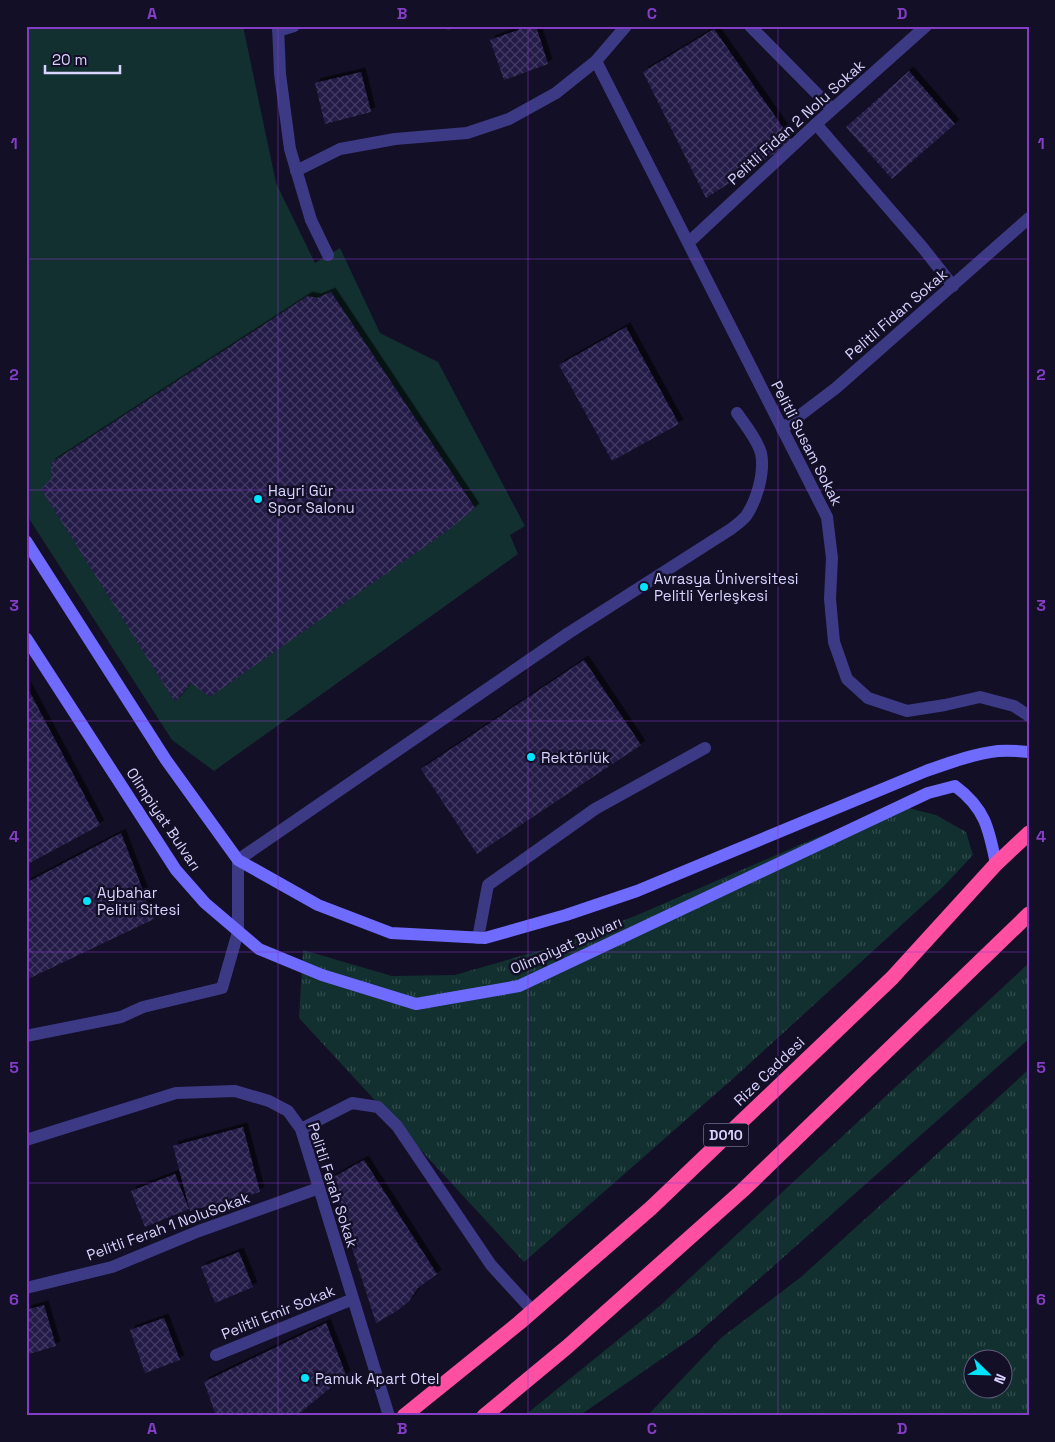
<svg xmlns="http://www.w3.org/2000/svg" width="1055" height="1442" font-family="'Space Grotesk',sans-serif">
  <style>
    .grass { fill: url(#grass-tufts); fill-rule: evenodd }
    .pitch { fill: #12302f }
    .building { fill: url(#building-cross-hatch); filter: url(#shadow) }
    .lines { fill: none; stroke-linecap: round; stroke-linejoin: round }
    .lane { stroke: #3d3a85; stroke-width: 12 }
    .street { stroke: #3d3a85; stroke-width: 12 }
    .secondary { stroke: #6f6bff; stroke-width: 12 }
    .highway { stroke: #ff4fa3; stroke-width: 15 }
    .grid { fill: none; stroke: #843dc5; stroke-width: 1; stroke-opacity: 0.55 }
    .poi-dot { fill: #00e5ff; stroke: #130f26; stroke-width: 2 }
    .labels { text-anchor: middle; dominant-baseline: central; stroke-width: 5; stroke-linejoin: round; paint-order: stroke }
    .shield { fill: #130f26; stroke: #9e99be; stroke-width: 1 }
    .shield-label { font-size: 14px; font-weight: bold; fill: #d9d4ff }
    .street-label { font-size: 15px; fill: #d9d4ff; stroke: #130f26 }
    .poi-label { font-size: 15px; fill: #d9d4ff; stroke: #130f26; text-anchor: start }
    .neatline { fill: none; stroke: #843dc5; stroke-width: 2 }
    .grid-label { font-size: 16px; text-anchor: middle; font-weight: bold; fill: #843dc5 }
  </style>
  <defs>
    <pattern id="grass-tufts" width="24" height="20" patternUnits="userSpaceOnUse" patternTransform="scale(1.25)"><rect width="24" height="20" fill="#12302f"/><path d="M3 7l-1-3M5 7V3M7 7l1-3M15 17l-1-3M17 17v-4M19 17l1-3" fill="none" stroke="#344d4e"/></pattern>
    <pattern id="building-cross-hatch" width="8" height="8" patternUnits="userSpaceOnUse" patternTransform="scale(1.25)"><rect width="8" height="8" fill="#241b47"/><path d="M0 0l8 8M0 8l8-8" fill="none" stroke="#433b63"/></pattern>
    <filter id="shadow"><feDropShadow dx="4.5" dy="-4.5" stdDeviation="0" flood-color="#0009"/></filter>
  </defs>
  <rect width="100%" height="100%" fill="#130f26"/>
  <!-- grass -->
  <path class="grass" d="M904 807 936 815 966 832 973 855 942 888 736 1076 524 1262 299 1018 303 950 392 976 455 975 549 948 635 916 818 837Z
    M1029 963V1039L696 1335 579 1416H524L662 1304Z
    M1029 1069V1416H647L721 1338 801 1277 927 1163ZM972 1360H1002V1390H972Z"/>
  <!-- pitch -->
  <path class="pitch" d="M26 26H243L276 183 315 263 340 248 380 333 438 362 525 526 510 535 518 554 214 771 172 740 26 514Z"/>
  <!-- building -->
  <path class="building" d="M446 26H458L459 27 447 30Z
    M529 26H536L548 64 504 80 490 40Z
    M714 29 793 142 706 198 643 72Z
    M909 71 955 124 892 179 846 127Z
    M361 72 371 112 325 124 315 83Z
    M331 292 475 508 450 529 210 697 191 683 175 702 41 489 51 479V463L308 296 317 298Z
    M626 327 679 424 612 461 559 365Z
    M584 660 641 745 477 854 421 769Z
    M26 685 100 825 26 865Z
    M121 833 154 919 26 980V883Z
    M243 1127 260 1192 190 1211 173 1146Z
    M364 1160 437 1274 418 1288 409 1301 397 1311 376 1323 330 1179Z
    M175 1174 189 1209 145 1227 131 1191Z
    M239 1252 253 1287 215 1303 201 1267Z
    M44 1305 56 1346 26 1355V1310Z
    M164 1318 180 1360 145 1373 130 1330Z
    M326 1323 346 1375 296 1416H216L204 1382Z"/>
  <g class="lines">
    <!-- lane -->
    <path class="lane" d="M238 932V860L567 634
      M478 938 488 885 595 809 705 748"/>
    <!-- street -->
    <path class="street" d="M278 26 280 74 290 149 311 220 328 255
      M750 26 832 109
      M278 31 294 26
      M596 61 827 517 832 558 830 599 834 642 847 679 868 698 907 711 945 705 980 697 1014 706 1029 716
      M816 124 923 248 953 286
      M296 171 340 149 395 139 467 133 509 119 556 93 596 61 626 26
      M688 243 816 124 926 26
      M782 429 836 388 1029 218
      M567 634 731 529C736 525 742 521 746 516 757 500 765 472 761 453 757 439 745 425 737 413
      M26 1036 121 1017 143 1007 222 988 238 932
      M301 1129 352 1103 378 1107 397 1126 491 1265 533 1311
      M26 1140 176 1093 235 1091 269 1101 288 1111 301 1129 389 1416
      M26 1288 112 1267 199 1231 319 1188
      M216 1355 353 1299"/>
    <!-- secondary -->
    <path class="secondary" d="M26 541 166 760 238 860 318 905 391 933 485 938 566 915 637 891 926 771C949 763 973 754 998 751 1008 750 1019 751 1029 752
      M26 638 176 870 205 903 259 949 322 975 416 1004 519 986 928 793 955 786C985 808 989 829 996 864"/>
    <!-- highway -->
    <path class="highway" d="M404 1416 519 1323 651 1208 892 978 996 864 1029 833
      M484 1416 567 1347 743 1190 1029 914"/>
  </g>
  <!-- grid -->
  <path class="grid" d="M278 26V1416M528 26V1416M778 26V1416M26 259H1029M26 490H1029M26 721H1029M26 952H1029M26 1183H1029"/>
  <!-- markers -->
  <g class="poi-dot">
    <circle cx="258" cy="499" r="5"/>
    <circle cx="644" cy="587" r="5"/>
    <circle cx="531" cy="757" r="5"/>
    <circle cx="87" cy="901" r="5"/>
    <circle cx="305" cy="1378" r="5"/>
  </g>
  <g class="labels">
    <!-- shield labels -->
    <rect class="shield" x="703.5" y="1123.5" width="45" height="23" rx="4"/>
    <g class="shield-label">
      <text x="726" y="1135">D010</text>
    </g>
    <!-- street labels -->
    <g class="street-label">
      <text transform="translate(796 122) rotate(-42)">Pelitli Fidan 2 Nolu Sokak</text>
      <text transform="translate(896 314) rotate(-41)">Pelitli Fidan Sokak</text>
      <text transform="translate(807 443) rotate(63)">Pelitli Susam Sokak</text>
      <text transform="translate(164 819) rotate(56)">Olimpiyat Bulvarı</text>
      <text transform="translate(566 945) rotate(-24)">Olimpiyat Bulvarı</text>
      <text transform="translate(769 1071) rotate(-44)">Rize Caddesi</text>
      <text transform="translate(333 1185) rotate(72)">Pelitli Ferah Sokak</text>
      <text transform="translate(168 1226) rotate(-20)">Pelitli Ferah 1 NoluSokak</text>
      <text transform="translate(278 1312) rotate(-22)">Pelitli Emir Sokak</text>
    </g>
    <!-- poi labels -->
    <g class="poi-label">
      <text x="268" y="490">Hayri Gür<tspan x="268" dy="17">Spor Salonu</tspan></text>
      <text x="654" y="578">Avrasya Üniversitesi<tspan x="654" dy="17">Pelitli Yerleşkesi</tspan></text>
      <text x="541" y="757">Rektörlük</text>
      <text x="97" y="892">Aybahar<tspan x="97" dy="17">Pelitli Sitesi</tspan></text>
      <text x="315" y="1378">Pamuk Apart Otel</text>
    </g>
  </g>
  <!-- border -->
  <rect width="1055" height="1442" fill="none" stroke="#130f26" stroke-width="55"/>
  <!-- north arrow -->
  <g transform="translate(988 1374) rotate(113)"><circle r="24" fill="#130f26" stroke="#625e7d"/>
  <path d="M0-4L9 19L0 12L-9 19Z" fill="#00e5ff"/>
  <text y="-8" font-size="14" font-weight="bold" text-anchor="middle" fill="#d9d4ff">N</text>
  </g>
  <!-- scale -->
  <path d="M45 65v8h75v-8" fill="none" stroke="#d9d4ff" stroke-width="2.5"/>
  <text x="52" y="65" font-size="15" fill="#d9d4ff" stroke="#130f26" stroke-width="4" paint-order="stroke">20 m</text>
  <rect x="28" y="28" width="1000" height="1386" class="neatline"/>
  <g class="grid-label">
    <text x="152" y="19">A</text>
    <text x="402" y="19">B</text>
    <text x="652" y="19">C</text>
    <text x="902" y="19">D</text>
    <text x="14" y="149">1</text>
    <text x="1041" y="149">1</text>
    <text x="14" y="380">2</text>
    <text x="1041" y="380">2</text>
    <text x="14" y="611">3</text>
    <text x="1041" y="611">3</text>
    <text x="14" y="842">4</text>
    <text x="1041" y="842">4</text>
    <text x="14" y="1073">5</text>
    <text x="1041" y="1073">5</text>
    <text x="14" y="1305">6</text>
    <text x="1041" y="1305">6</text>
    <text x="152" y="1434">A</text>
    <text x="402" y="1434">B</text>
    <text x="652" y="1434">C</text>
    <text x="902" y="1434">D</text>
  </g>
</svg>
